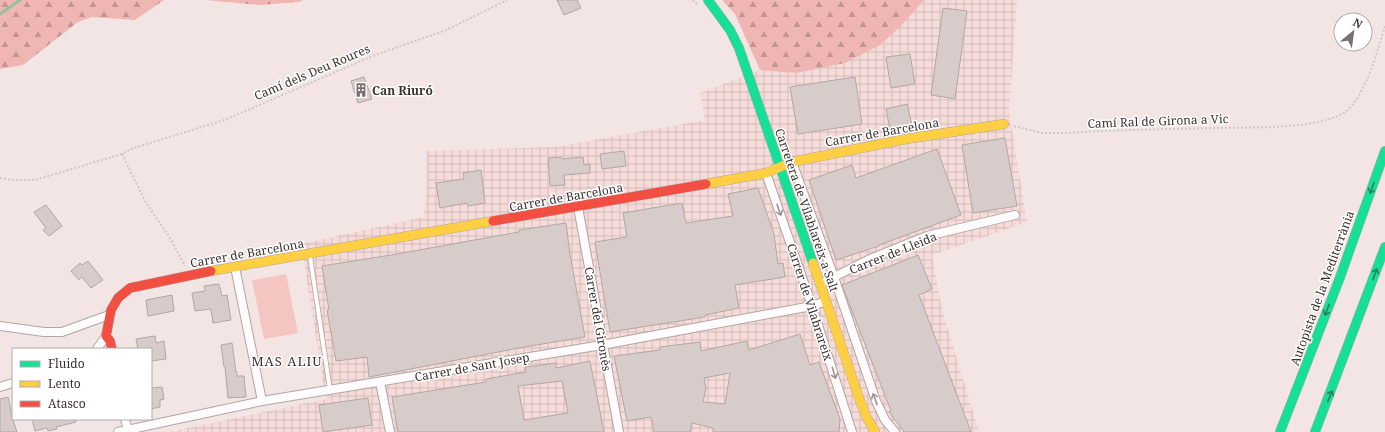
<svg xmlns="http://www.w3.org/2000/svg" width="1385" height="432" font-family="'Noto Serif',serif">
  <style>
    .industrial { fill: url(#industrial-grid) }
    .green { fill: #f5c5c1 }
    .forest { fill: url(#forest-firs) }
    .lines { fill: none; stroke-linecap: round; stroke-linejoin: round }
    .stream { stroke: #91c29b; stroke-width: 3 }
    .building { fill: #d8cccb; stroke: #b2a7a5; fill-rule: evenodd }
    .lane-casing { stroke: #b1a6a4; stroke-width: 5.5 }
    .street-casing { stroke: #b1a6a4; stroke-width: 10 }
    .fast-casing { stroke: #b1a6a4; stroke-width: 10 }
    .slow-casing { stroke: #b1a6a4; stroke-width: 10 }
    .jam-casing { stroke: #b1a6a4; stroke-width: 10 }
    .path { stroke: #cec8c7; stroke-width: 2; stroke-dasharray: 2 2; stroke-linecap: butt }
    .lane { stroke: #fdfbfb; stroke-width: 4 }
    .street { stroke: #fdfbfb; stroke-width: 8 }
    .fast { stroke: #16e098; stroke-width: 9 }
    .slow { stroke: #ffcf43; stroke-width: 9 }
    .jam { stroke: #f24e42; stroke-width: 9 }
    .oneway { stroke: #2a805f }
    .oneway2 { stroke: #9c9696 }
    .labels { text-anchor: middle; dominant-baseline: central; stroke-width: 3; stroke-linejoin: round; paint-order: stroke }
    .street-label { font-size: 12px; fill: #3b3130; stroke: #fff }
    .poi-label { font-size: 12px; font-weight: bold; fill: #3b3130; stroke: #fff; text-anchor: start }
    .neighbourhood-label { font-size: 13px; letter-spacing: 1px; fill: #3b3130; stroke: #fff }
  </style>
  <defs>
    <pattern id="industrial-grid" width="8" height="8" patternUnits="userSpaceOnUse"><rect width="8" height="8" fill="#f6dcd9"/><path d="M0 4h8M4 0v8" fill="none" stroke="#d4bdbb"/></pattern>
    <pattern id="forest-firs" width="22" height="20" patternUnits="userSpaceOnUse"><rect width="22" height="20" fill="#efb6b3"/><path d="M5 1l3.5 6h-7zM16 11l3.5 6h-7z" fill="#c39592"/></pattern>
  </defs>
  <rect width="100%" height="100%" fill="#f3e5e3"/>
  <!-- industrial -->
  <path class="industrial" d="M924 0H1017L1009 112 1027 222 932 255 942 310 979 432H169L326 399 301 244 424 217 427 184V151L555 147 705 120 700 93 760 70 796 73 880 45 900 26Z"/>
  <!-- green -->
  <path class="green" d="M286 274 298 333 264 339 252 280Z"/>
  <!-- forest -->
  <path class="forest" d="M0 0H164L135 20 92 17 78 22 23 65 0 69Z
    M206 0H303L299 2 260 5Z
    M722 0H924L900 27 880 45 845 63 796 73 760 70 735 14Z"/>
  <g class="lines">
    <!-- stream -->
    <path class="stream" d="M0 14 20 0"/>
  </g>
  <!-- building -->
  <path class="building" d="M557 0H577L581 8 564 15Z
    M943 8 967 11 955 99 931 95Z
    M910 54 915 84 891 88 886 57Z
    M364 77 372 99 358 103 351 81Z
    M855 77 862 124 798 134 790 87Z
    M907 104 912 125 890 130 886 109Z
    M1005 138 1017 206 973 213 962 145Z
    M937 149 961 215 879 245V246L836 260 809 180 852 165 856 178Z
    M624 151 626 166 602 169 600 154Z
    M561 157 562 159 583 157 584 165 590 164V173L564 175 565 185 550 186 548 158Z
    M481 170 485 203 468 206 467 203 440 208 436 183 464 179 463 173Z
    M758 188 774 234 778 264 783 263 785 277 735 285 739 308 705 315V317L610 332 595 242 627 237 623 213 682 203 686 223 733 216 728 194Z
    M46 205 62 226 49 236 43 230 46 228 34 212Z
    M566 223 570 254 585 337 524 347 369 377 367 357 336 361 327 310H329L322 266 397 254 519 232V230Z
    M918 255 932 289 919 295 971 432H904L889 412 891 411 842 285Z
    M88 261 103 280 91 288 82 277 79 280 71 271 80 263 82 265Z
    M219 284 222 296 227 295 231 320 213 323 211 309 195 311 192 293 205 291 204 286Z
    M172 295 174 311 148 316 146 300Z
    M800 334 810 365 819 362 840 419 839 432H713V428L692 423 690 432H654L651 417 627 421 614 356 660 350V347L700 342 701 351 747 341 749 350ZM730 373 725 404 703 402 706 388 704 378Z
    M155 336 156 343 164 341 166 359 151 361V349H138L136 339Z
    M232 343 236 372H237V376H244L246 397 228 398 225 367H224L221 345Z
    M590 361 604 432H398L392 397 486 382V379L526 372 525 367 556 363V368ZM562 381 568 413 524 420 518 386Z
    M162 387 164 399 160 400V407L151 409V388Z
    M8 397 11 411H10L17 432H0V399Z
    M368 398 372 425 323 432 319 405Z
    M32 419H76V422L56 427 57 429 48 431 47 428 35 431Z"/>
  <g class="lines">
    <defs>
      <path id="lane" d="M310 256 330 390"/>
      <path id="street" d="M792 162 834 277 876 401 885 420 895 432
        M766 173 812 306 852 432
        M578 207 619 432
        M235 267 262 401
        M820 284 870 259 927 236 1015 215
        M0 326 44 332H62L109 315
        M97 349 106 336
        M380 382 390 432
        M0 387 13 383
        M125 419 128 430
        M118 432 262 401 602 345 812 306 826 301"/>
      <path id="fast" d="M708 0 730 30 739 48 813 263
        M1280 432 1339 280 1385 151
        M1315 432 1385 247"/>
      <path id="slow" d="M706 184 766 173 792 162 906 139 1004 124
        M813 263 859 398 866 416 875 432
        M211 271 493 221"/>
      <path id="jam" d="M493 221 706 184
        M112 349 110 341 106 336 111 310 118 298 130 288 211 271"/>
    </defs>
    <!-- lane casing -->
    <use href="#lane" class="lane-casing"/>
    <!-- street casing -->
    <use href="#street" class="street-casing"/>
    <!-- fast casing -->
    <use href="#fast" class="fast-casing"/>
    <!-- slow casing -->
    <use href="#slow" class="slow-casing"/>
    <!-- jam casing -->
    <use href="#jam" class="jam-casing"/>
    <!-- path -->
    <path class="path" d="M693 0 698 5
      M1014 126 1042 133H1065C1116 130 1166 129 1217 128 1249 127 1318 130 1345 112 1365 98 1378 49 1385 26
      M122 154 145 201 170 238 185 266
      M0 178 12 180H35L122 154 131 149 227 119 375 55 444 31 507 0"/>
    <!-- lane -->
    <use href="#lane" class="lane"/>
    <!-- street -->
    <use href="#street" class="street"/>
    <!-- fast -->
    <use href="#fast" class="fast"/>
    <!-- slow -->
    <use href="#slow" class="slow"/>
    <!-- jam -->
    <use href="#jam" class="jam"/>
  </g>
  <!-- one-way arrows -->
  <defs><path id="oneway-shaft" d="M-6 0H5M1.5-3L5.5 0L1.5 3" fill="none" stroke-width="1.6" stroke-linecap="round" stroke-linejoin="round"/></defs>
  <g class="oneway">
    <use href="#oneway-shaft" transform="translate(1372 188) rotate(110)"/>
    <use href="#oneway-shaft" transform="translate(1375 274) rotate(-70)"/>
    <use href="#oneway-shaft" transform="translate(1327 310) rotate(111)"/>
    <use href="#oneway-shaft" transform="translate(1330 396) rotate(-69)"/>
  </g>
  <g class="oneway2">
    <use href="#oneway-shaft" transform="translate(779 210) rotate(71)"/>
    <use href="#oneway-shaft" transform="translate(834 373) rotate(73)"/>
    <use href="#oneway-shaft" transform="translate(875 399) rotate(-111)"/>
  </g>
  <!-- icons -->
  <defs>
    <symbol id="building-bare" viewBox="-9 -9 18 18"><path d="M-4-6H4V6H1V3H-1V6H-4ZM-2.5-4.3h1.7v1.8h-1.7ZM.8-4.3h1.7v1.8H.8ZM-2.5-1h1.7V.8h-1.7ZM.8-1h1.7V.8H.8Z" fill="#7b706f" stroke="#fff" stroke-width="2.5" paint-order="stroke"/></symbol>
  </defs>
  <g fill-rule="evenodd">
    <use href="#building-bare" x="351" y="80" width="20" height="20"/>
  </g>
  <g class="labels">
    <!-- street labels -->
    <g class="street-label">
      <text transform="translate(312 72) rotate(-23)">Camí dels Deu Roures</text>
      <text transform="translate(1158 121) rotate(-2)">Camí Ral de Girona a Vic</text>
      <text transform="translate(882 132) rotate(-10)">Carrer de Barcelona</text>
      <text transform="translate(566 197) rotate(-10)">Carrer de Barcelona</text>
      <text transform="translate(807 210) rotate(71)">Carretera de Vilablareix a Salt</text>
      <text transform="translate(247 253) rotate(-10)">Carrer de Barcelona</text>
      <text transform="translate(893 253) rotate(-22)">Carrer de Lleida</text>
      <text transform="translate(1322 288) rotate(-70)">Autopista de la Mediterrània</text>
      <text transform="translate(810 302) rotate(72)">Carrer de Vilabrareix</text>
      <text transform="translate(598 319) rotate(80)">Carrer del Gironès</text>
      <text transform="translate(472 367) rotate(-10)">Carrer de Sant Josep</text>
    </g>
    <!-- poi labels -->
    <g class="poi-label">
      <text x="372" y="90">Can Riuró</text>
    </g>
    <!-- neighbourhood labels -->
    <g class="neighbourhood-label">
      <text x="287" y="361">MAS ALIU</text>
    </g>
  </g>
  <!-- legend -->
  <rect x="12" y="348" width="140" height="72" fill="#ffffff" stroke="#b1adac"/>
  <rect x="20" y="361" width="20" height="6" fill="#16e098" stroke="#b1adac"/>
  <text x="48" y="368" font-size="12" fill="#3b3130">Fluido</text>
  <rect x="20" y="381" width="20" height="6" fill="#ffcf43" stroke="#b1adac"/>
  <text x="48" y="388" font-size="12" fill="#3b3130">Lento</text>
  <rect x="20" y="401" width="20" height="6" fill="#f24e42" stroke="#b1adac"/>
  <text x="48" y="408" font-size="12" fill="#3b3130">Atasco</text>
  <!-- north arrow -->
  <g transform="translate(1353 32) rotate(29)"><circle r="19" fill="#ffffff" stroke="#b1adac"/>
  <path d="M0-3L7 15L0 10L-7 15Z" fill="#7b706f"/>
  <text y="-6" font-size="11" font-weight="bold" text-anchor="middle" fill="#3b3130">N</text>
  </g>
</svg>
